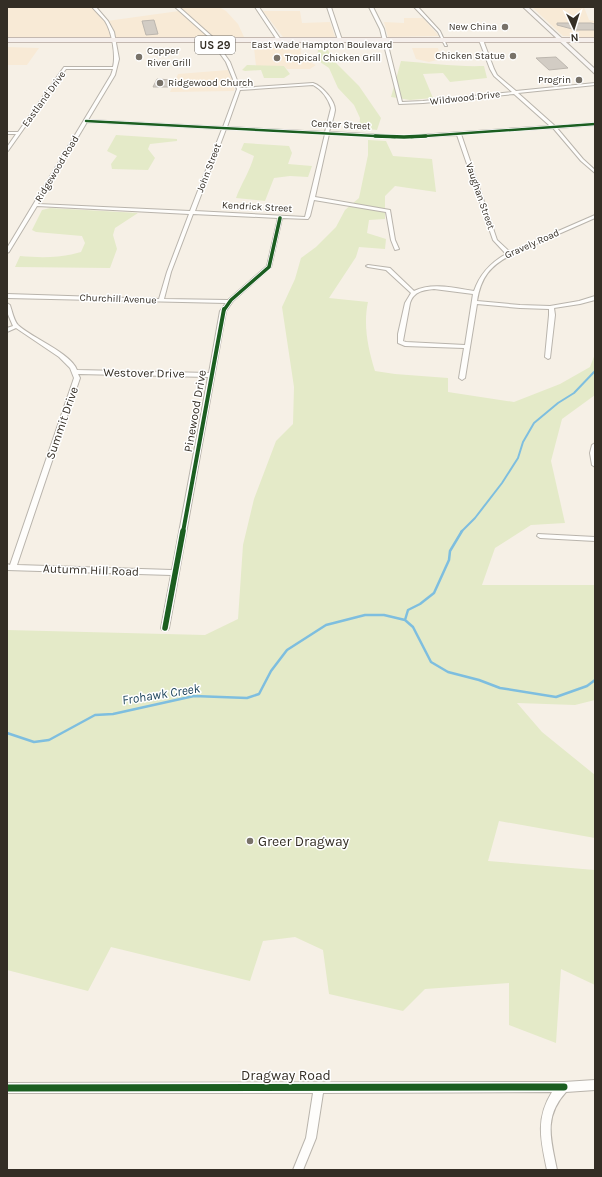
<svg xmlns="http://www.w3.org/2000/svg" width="602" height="1177" font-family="Karla,sans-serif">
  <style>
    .built { fill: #f8ead6 }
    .green { fill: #e4eac8 }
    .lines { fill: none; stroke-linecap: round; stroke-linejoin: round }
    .stream-far1 { stroke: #7ebedf; stroke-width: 2 }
    .stream { stroke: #7ebedf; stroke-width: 2.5 }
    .building { fill: #d2ccc4; stroke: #bcb6ae }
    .minor-casing { stroke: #b9b4ac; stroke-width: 2 }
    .secondary-casing { stroke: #b9b4ac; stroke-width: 2 }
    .primary-casing { stroke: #c4b8b0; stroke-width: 2 }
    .minor { fill: #fefdfb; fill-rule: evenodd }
    .secondary { fill: #f9f6f4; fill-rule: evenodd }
    .primary { fill: #f5efec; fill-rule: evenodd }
    .cycleway-far4-casing { stroke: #fff; stroke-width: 4 }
    .cycleway-far3-casing { stroke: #fff; stroke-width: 5 }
    .cycleway-far2-casing { stroke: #fff; stroke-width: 6 }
    .cycleway-far1-casing { stroke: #fff; stroke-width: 8 }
    .cycleway-casing { stroke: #fff; stroke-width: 10 }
    .cycleway-far4 { stroke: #1b5e20; stroke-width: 2.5 }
    .cycleway-far3 { stroke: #1b5e20; stroke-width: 3.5 }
    .cycleway-far2 { stroke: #1b5e20; stroke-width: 4 }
    .cycleway-far1 { stroke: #1b5e20; stroke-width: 5.5 }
    .cycleway { stroke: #1b5e20; stroke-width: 7 }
    .poi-dot { fill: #787269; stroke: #fff; stroke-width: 1.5 }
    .labels { text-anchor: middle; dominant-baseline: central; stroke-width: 3; stroke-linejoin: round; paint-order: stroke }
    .far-poi-label { font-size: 10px; fill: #342e25; stroke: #fff; text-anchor: end }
    .far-street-label { font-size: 10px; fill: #342e25; stroke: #fff }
    .shield { fill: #fff; stroke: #716d66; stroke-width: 1 }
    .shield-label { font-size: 11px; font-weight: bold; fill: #342e25 }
    .street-label { font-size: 12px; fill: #342e25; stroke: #fff }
    .water-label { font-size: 13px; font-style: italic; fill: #1e455c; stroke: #fff }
    .near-poi-label { font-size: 14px; fill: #342e25; stroke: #fff; text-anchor: start }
    .near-street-label { font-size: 14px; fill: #342e25; stroke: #fff }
  </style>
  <rect width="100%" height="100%" fill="#f6f0e6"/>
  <!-- built -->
  <path class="built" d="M7 7H94L107 21 179 11 174 7H219L226 11 238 24 244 37H7Z
    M532 7H584L589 20 595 21V38L563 36Z
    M263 11H300L302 23 330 22 335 37H283Z
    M404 18H423L439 36 388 37 384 22 404 23Z
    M7 47 39 48 27 65H7Z
    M254 48H300L302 59 316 65 310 69H287L284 66H256Z
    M412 48H438L441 59 429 62 416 59Z
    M228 70 234 87V91L170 92 178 74Z"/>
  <!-- green -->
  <path class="green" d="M318 50H328L333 60 359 86 381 118 377 130 359 128 360 118 354 105 338 88 329 68 317 60Z
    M401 61C428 63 456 67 484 66L487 78 450 82 443 73 423 74 433 98 410 100 391 97Z
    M247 65 284 66 290 74 284 78H264L261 70 245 71 242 70Z
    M116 135 177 139V141L150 144 148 149 155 158 148 170 112 169 111 164 117 156 107 151Z
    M368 140 386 141 393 156 432 159 436 192 395 186 385 196V219L369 220 367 233 386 239 385 249 359 247 356 257 329 298 368 302C363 325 368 349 375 371L395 374 448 378V392L514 402 560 384 590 367 595 354V395L562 419 551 461 565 523 531 525 495 548 482 585H595V700L575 705 517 703 542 732 595 775V838L499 821 488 861 595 870V985L561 969 556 1043 509 1025V983L425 989 403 1011 329 994 323 950 295 937 263 941 250 981 111 947 88 991 7 970V630L205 635 238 619 243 545 254 499 276 441 293 424 294 387 282 307 295 279 301 258 316 247 336 227 345 210 359 198 368 155Z
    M244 143 289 146 292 153 288 164 312 166 308 177 290 176 274 178 265 201 236 198C241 184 250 171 254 156L241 150Z
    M50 208 138 213 115 228 113 235 117 249 110 268 15 267 20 256C42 258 60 258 81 252L85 243 82 236 36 232 32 230 42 210Z"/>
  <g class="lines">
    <!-- stream-far1 -->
    <path class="stream-far1" d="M461 532 475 518 502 483 518 458 523 442 534 423 558 403 574 393 595 371"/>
    <!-- stream -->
    <path class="stream" d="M405 620 408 610 420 604 434 593 449 560 450 551 462 531
      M7 733 34 742 49 740 95 715 113 714 194 696 247 698 259 694 271 671 287 650 326 625 365 615H384L405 620 413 627 431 662 448 672 479 680 500 688 556 697 587 686 595 680"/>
  </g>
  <!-- building -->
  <path class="building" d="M154 20 158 34 146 35 142 21Z
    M557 23H591L595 24V30H576L557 25Z
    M556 57 568 68 549 70 536 58Z
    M157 79 172 80 168 87H153Z"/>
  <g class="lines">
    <defs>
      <path id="minor" d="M92 7H96L108 21 114 32 119 59 115 75 88 120 223 127 237 89 226 62 214 45 212 40 175 7H179L215 39 218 45 230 62 240 88 313 83C322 86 335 100 335 110 334 117 331 125 329 132L404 136 550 126 514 94 423 103 399 104 380 29 369 7H373L384 29 402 102 423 101 512 92 494 76 490 69 479 40 481 39 483 40 494 69 497 75 516 91 595 83V85L518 93 555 126 595 123V125L557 128 583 159 595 170V173L581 161 553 128 461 134 497 240 510 252 595 215V218L511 255C490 266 481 277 477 301L520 305 550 306 579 301 595 296V300L580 304 554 308 555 315 550 358 548 359 545 357 549 315V309L520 308 477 304 465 378 462 380 459 378 464 348 405 346 398 343V334L405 303 411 293 386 270 368 267 366 266 368 265 390 268 414 291C432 282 455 288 474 291 480 274 490 263 506 254L493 240 457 135 404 138 329 134 315 197 390 210 395 240 399 249 395 250 391 240 386 212 314 200 310 216 308 219 282 218 271 267 233 301 226 311 169 628 168 630H162L161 628 171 575 7 570V564L10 565 74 378 70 368 59 357 16 328 7 332V328L13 326 7 312V303L10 305C12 311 14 321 18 325 32 338 71 353 77 370L209 373 220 311 226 303 7 298V294L159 299 167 272 189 214 37 206 9 252 7 253V248L111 75 113 69H66L8 151H7V147L16 134H7V132H18L64 67H113C116 55 112 32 105 21 101 16 96 12 92 7ZM313 85C322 90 328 98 331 108L325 132 227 127 240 90ZM87 122 222 129 190 211 38 204ZM226 129 325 134 305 217 195 211ZM193 214 278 218 267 266 228 300 164 299 171 272ZM434 289 473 294 465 345 406 342 403 341 410 303C414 291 424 290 434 289ZM78 374 208 377 172 570 17 565 80 378Z
        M255 7H259L281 40V46L278 45 277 40Z
        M327 7H331L342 40 340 46 337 45 338 40Z
        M414 7H418L440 31 447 46H445L438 32Z
        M595 443V467L592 465 590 453 592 445Z
        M538 534 595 537V541L540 538 537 536Z
        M595 1080V1090L566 1092C543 1117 551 1140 557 1170H547C541 1141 535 1119 552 1092L323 1093 316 1138 303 1170H293L306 1138 313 1093H7V1083L564 1082Z"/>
      <path id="secondary" d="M523 7H528L595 69V74Z"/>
      <path id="primary" d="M7 38H595V42H7Z"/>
    </defs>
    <!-- minor casing -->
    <use href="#minor" class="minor-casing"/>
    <!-- secondary casing -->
    <use href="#secondary" class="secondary-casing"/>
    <!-- primary casing -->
    <use href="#primary" class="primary-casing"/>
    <!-- minor -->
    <use href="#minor" class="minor"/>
    <!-- secondary -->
    <use href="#secondary" class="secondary"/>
    <!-- primary -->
    <use href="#primary" class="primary"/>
    <defs>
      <path id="cycleway-far4" d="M86 121 395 137
        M411 137 595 124"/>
      <path id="cycleway-far3" d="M375 136 404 137 426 136
        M224 310 231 300 269 267 280 218"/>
      <path id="cycleway-far2" d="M183 532 224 309"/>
      <path id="cycleway-far1" d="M165 628 183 531"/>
      <path id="cycleway" d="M7 1088 564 1087"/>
    </defs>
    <!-- cycleway-far4 casing -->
    <use href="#cycleway-far4" class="cycleway-far4-casing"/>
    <!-- cycleway-far3 casing -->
    <use href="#cycleway-far3" class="cycleway-far3-casing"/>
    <!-- cycleway-far2 casing -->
    <use href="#cycleway-far2" class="cycleway-far2-casing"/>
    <!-- cycleway-far1 casing -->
    <use href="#cycleway-far1" class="cycleway-far1-casing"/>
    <!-- cycleway casing -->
    <use href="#cycleway" class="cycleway-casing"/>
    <!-- cycleway-far4 -->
    <use href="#cycleway-far4" class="cycleway-far4"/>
    <!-- cycleway-far3 -->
    <use href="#cycleway-far3" class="cycleway-far3"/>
    <!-- cycleway-far2 -->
    <use href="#cycleway-far2" class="cycleway-far2"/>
    <!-- cycleway-far1 -->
    <use href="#cycleway-far1" class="cycleway-far1"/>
    <!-- cycleway -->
    <use href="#cycleway" class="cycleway"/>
  </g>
  <!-- markers -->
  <g class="poi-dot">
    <circle cx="505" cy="27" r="4"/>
    <circle cx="513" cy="56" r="4"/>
    <circle cx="139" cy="57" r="4"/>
    <circle cx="277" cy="58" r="4"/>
    <circle cx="579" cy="80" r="4"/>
    <circle cx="160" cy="83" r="4"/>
    <circle cx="250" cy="841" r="4"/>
  </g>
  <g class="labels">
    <!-- far-poi labels -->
    <g class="far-poi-label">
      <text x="497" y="27">New China</text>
      <text x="147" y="51" text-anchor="start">Copper<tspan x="147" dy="12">River Grill</tspan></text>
      <text x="505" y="56">Chicken Statue</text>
      <text x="285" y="58" text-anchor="start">Tropical Chicken Grill</text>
      <text x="571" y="80">Progrin</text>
      <text x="168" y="83" text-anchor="start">Ridgewood Church</text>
    </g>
    <!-- far-street labels -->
    <g class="far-street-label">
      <text x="322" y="45">East Wade Hampton Boulevard</text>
      <text transform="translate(465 98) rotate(-6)">Wildwood Drive</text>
      <text transform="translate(44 99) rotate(-54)">Eastland Drive</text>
      <text transform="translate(341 125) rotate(3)">Center Street</text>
      <text transform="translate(209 168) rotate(-69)">John Street</text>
      <text transform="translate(57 169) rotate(-59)">Ridgewood Road</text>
      <text transform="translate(480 196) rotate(71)">Vaughan Street</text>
      <text transform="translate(257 207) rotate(3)">Kendrick Street</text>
      <text transform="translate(532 244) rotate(-24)">Gravely Road</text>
      <text transform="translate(118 299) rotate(2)">Churchill Avenue</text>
    </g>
    <!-- shield labels -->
    <rect class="shield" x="195" y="36" width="40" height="18" rx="3"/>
    <g class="shield-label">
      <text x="215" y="45">US 29</text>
    </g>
    <!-- street labels -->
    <g class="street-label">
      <text transform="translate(144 373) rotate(1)">Westover Drive</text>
      <text transform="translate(195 411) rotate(-80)">Pinewood Drive</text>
      <text transform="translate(62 423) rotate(-71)">Summit Drive</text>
      <text transform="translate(91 570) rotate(2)">Autumn Hill Road</text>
    </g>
    <!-- water labels -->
    <g class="water-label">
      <text transform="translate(161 694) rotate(-9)">Frohawk Creek</text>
    </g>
    <!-- near-poi labels -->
    <g class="near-poi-label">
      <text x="258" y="841">Greer Dragway</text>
    </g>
    <!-- near-street labels -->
    <g class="near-street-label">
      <text x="286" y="1075">Dragway Road</text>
    </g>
  </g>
  <!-- border -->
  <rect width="602" height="1177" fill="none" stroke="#342e25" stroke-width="16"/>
  <!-- north arrow -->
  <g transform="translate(574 28) rotate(176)" stroke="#ffffff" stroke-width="3" paint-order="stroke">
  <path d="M0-3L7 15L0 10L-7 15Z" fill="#342e25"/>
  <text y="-6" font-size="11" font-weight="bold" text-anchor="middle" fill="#342e25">N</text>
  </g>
</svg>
